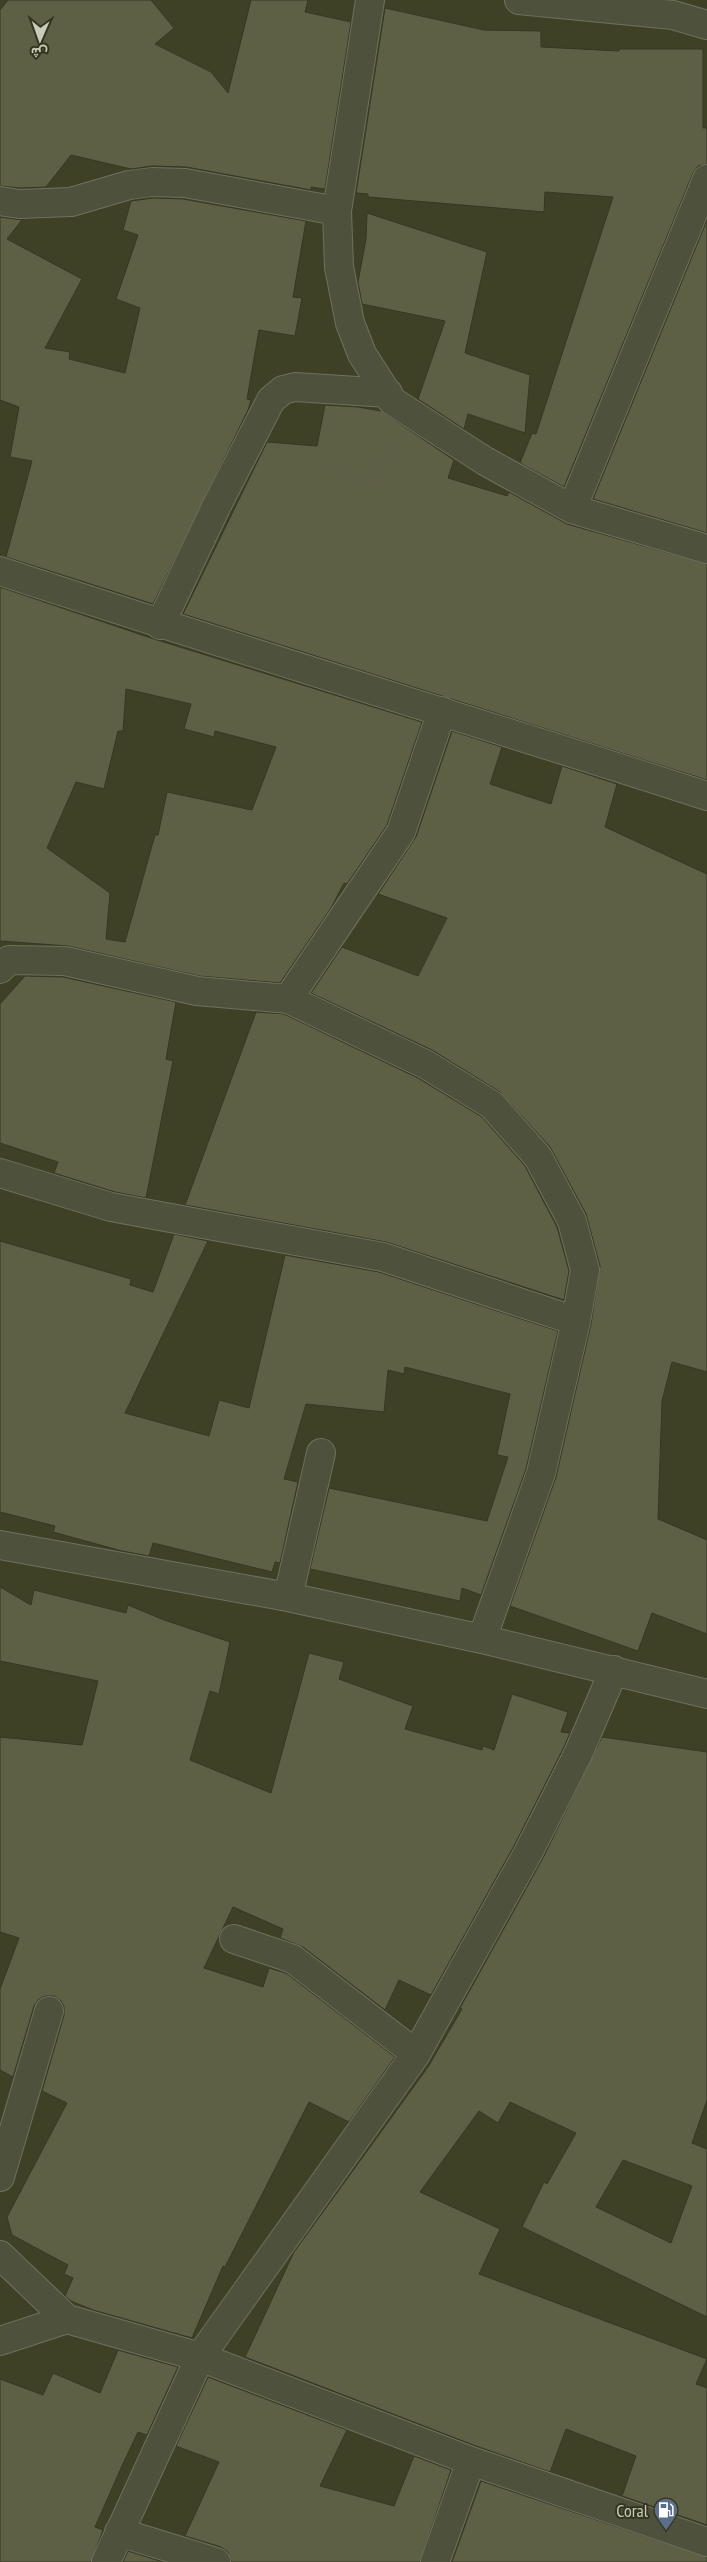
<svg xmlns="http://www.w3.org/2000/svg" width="707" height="2562" font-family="'PT Sans Narrow',Vazirmatn,sans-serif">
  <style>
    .building { fill: #5d6044; stroke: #363822; fill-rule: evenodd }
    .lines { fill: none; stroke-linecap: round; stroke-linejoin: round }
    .minor-casing { stroke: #6f715d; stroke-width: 30 }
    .path { stroke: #635b4c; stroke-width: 3; stroke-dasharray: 4 4; stroke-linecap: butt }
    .minor { stroke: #4e513c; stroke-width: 28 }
    .labels { text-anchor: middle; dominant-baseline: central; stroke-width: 4; stroke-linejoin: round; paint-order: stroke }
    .poi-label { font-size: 18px; fill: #c8cbb9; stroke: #343620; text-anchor: end }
  </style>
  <rect width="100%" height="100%" fill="#3f4127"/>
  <!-- building -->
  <path class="building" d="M8 0H151L174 28 155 44 211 72 228 93 251 0H308L305 12 351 22 325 189 311 187V190L186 167 152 166 131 169 71 155 46 187 20 188 0 186V10Z
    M385 8 484 30 541 31V47L619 51V49H703V128H707V164L698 166 693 173 564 487 520 463 532 433 536 434 613 197 545 192 544 212 368 197V194L356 193Z
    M153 198 183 199 306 221 293 297 302 298 295 336 259 330 247 399 251 400 248 410 153 604 6 557 32 461 10 457 19 407 0 400V217L22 220 7 239 82 279 45 348 70 352 69 359 125 373 140 308 116 299 138 235 123 230 131 201Z
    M367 213 487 252 465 353 530 375 525 433 468 414 464 429 418 399 445 321 362 304 358 282 366 239Z
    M707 220V533L593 499Z
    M325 405 358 407 381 411 454 460 448 478 507 496 509 492 567 524 707 564V780L183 614 267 442 317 446Z
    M0 587 154 639 422 722 387 825 347 884 344 883 331 908 280 983 199 976 68 946 0 941ZM126 689 191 704 184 729 214 737 215 731 276 747 252 810 167 792 158 835H155L125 942 106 939 110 893 47 848 76 782 104 789 118 731H123Z
    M452 731 502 747 490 784 551 804 562 766 617 784 605 827 707 874V1372L672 1362 662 1401 658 1519 707 1540V1634L652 1613 638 1651 510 1606 556 1477 591 1324 600 1266 586 1214 550 1147 500 1092 432 1050 311 993 342 947 418 976 447 918 378 894 416 837Z
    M25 976 63 977 176 1002 166 1059 173 1061 146 1198 115 1192 54 1173 58 1162 0 1143V1004Z
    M256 1012 284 1014 418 1078 482 1117 525 1166 557 1227 569 1271 564 1300 386 1242 185 1205Z
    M174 1234 208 1241 125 1413 209 1436 219 1400 249 1408 285 1255 379 1272 558 1331 526 1469 481 1595 462 1588 460 1601 310 1569 329 1488 487 1521 508 1457 497 1455 510 1394 405 1367 404 1374 388 1370 384 1412 306 1404 284 1479 298 1482 280 1563 275 1562 272 1572 153 1543 149 1556 122 1551 53 1532 55 1526 0 1512V1241L131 1279 130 1285 153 1292Z
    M0 1587 31 1605 34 1590 126 1613 128 1605 164 1620 230 1642 219 1694 210 1691 190 1760 271 1793 309 1653 344 1662 339 1679 413 1706 405 1729 482 1750 483 1746 494 1750 512 1694 568 1712 561 1732 570 1733 564 1747 515 1844 431 1995 399 1980 385 2010 303 1947 280 1938 283 1929 233 1907 204 1968 263 1987 269 1968 286 1973 395 2057 349 2122 309 2102 225 2267 223 2266 192 2338 93 2310 71 2301 65 2296 73 2278 64 2274 68 2265 12 2235 7 2217 67 2103 42 2091 64 2015V2007L61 2001 54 1996H45L39 1999 34 2006 13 2077 0 2070V1989L19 1938 0 1932V1737L82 1745 98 1681 0 1661Z
    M602 1737 707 1752V2100L692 2143 707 2149V2317L522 2227 544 2182 547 2184 576 2133 510 2102 498 2123 479 2111 420 2192 500 2229 479 2274 707 2359 696 2384 707 2388V2525L622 2496 636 2456 566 2429 550 2472 476 2446 245 2357 294 2252 428 2067 462 2009 460 2008 543 1858ZM623 2160 692 2186 671 2243 596 2207Z
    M118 2350 178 2367 147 2435 138 2432 121 2468 95 2527 103 2530 91 2562H0V2379L43 2395 53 2373 100 2393Z
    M208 2377 347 2430 320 2486 394 2506 414 2456 451 2470 420 2562H231L228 2552 221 2547 185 2536 219 2462 176 2446Z
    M481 2481 707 2557V2562H452Z
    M128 2551 163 2562H123Z"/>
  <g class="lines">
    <defs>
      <path id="minor" d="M370 0 337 211 339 267 350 323 362 354 392 401 485 461 572 509 707 549
        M519 0 673 15 707 25
        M0 201 19 204 71 202 129 185 152 182 185 183 337 211
        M572 509 707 179
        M0 571C235 649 472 720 707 796
        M160 625 216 507 271 400 283 390 295 387 388 393
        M0 969 9 960 65 961 197 991 288 999 425 1064 492 1105 538 1157 572 1221 585 1270 576 1321 541 1473 482 1639
        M288 999 401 832 442 711
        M0 1173 111 1207 383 1257 576 1321
        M0 1545 288 1597 482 1639 707 1694
        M288 1597 321 1453
        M234 1939 293 1959 416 2054
        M0 2177 49 2011
        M0 2255 67 2319
        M0 2341 67 2319 200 2357 471 2461 707 2542
        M119 2532 216 2562
        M106 2562 200 2357 416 2054 529 1851 578 1754 614 1670
        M435 2562 471 2461"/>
    </defs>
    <!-- minor casing -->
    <use href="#minor" class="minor-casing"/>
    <!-- path -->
    <path class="path" d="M326 468 381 485 387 439"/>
    <!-- minor -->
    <use href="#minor" class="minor"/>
  </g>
  <!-- icons -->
  <defs>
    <symbol id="fuel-pin" viewBox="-11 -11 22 30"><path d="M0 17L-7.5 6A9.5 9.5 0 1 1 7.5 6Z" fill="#5c6f8a" stroke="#343620"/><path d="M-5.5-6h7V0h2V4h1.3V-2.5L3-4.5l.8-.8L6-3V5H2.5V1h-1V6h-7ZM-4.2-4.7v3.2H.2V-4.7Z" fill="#fff"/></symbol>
  </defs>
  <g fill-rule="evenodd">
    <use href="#fuel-pin" x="652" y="2496" width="28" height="38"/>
  </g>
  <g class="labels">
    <!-- poi labels -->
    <g class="poi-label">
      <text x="648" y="2510">Coral</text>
    </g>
  </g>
  <!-- north arrow -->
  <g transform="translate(40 40) rotate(182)" stroke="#343620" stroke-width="4" paint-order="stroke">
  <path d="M0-4L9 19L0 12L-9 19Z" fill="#c8cbb9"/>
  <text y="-8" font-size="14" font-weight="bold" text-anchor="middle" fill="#c8cbb9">ش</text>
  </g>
</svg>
